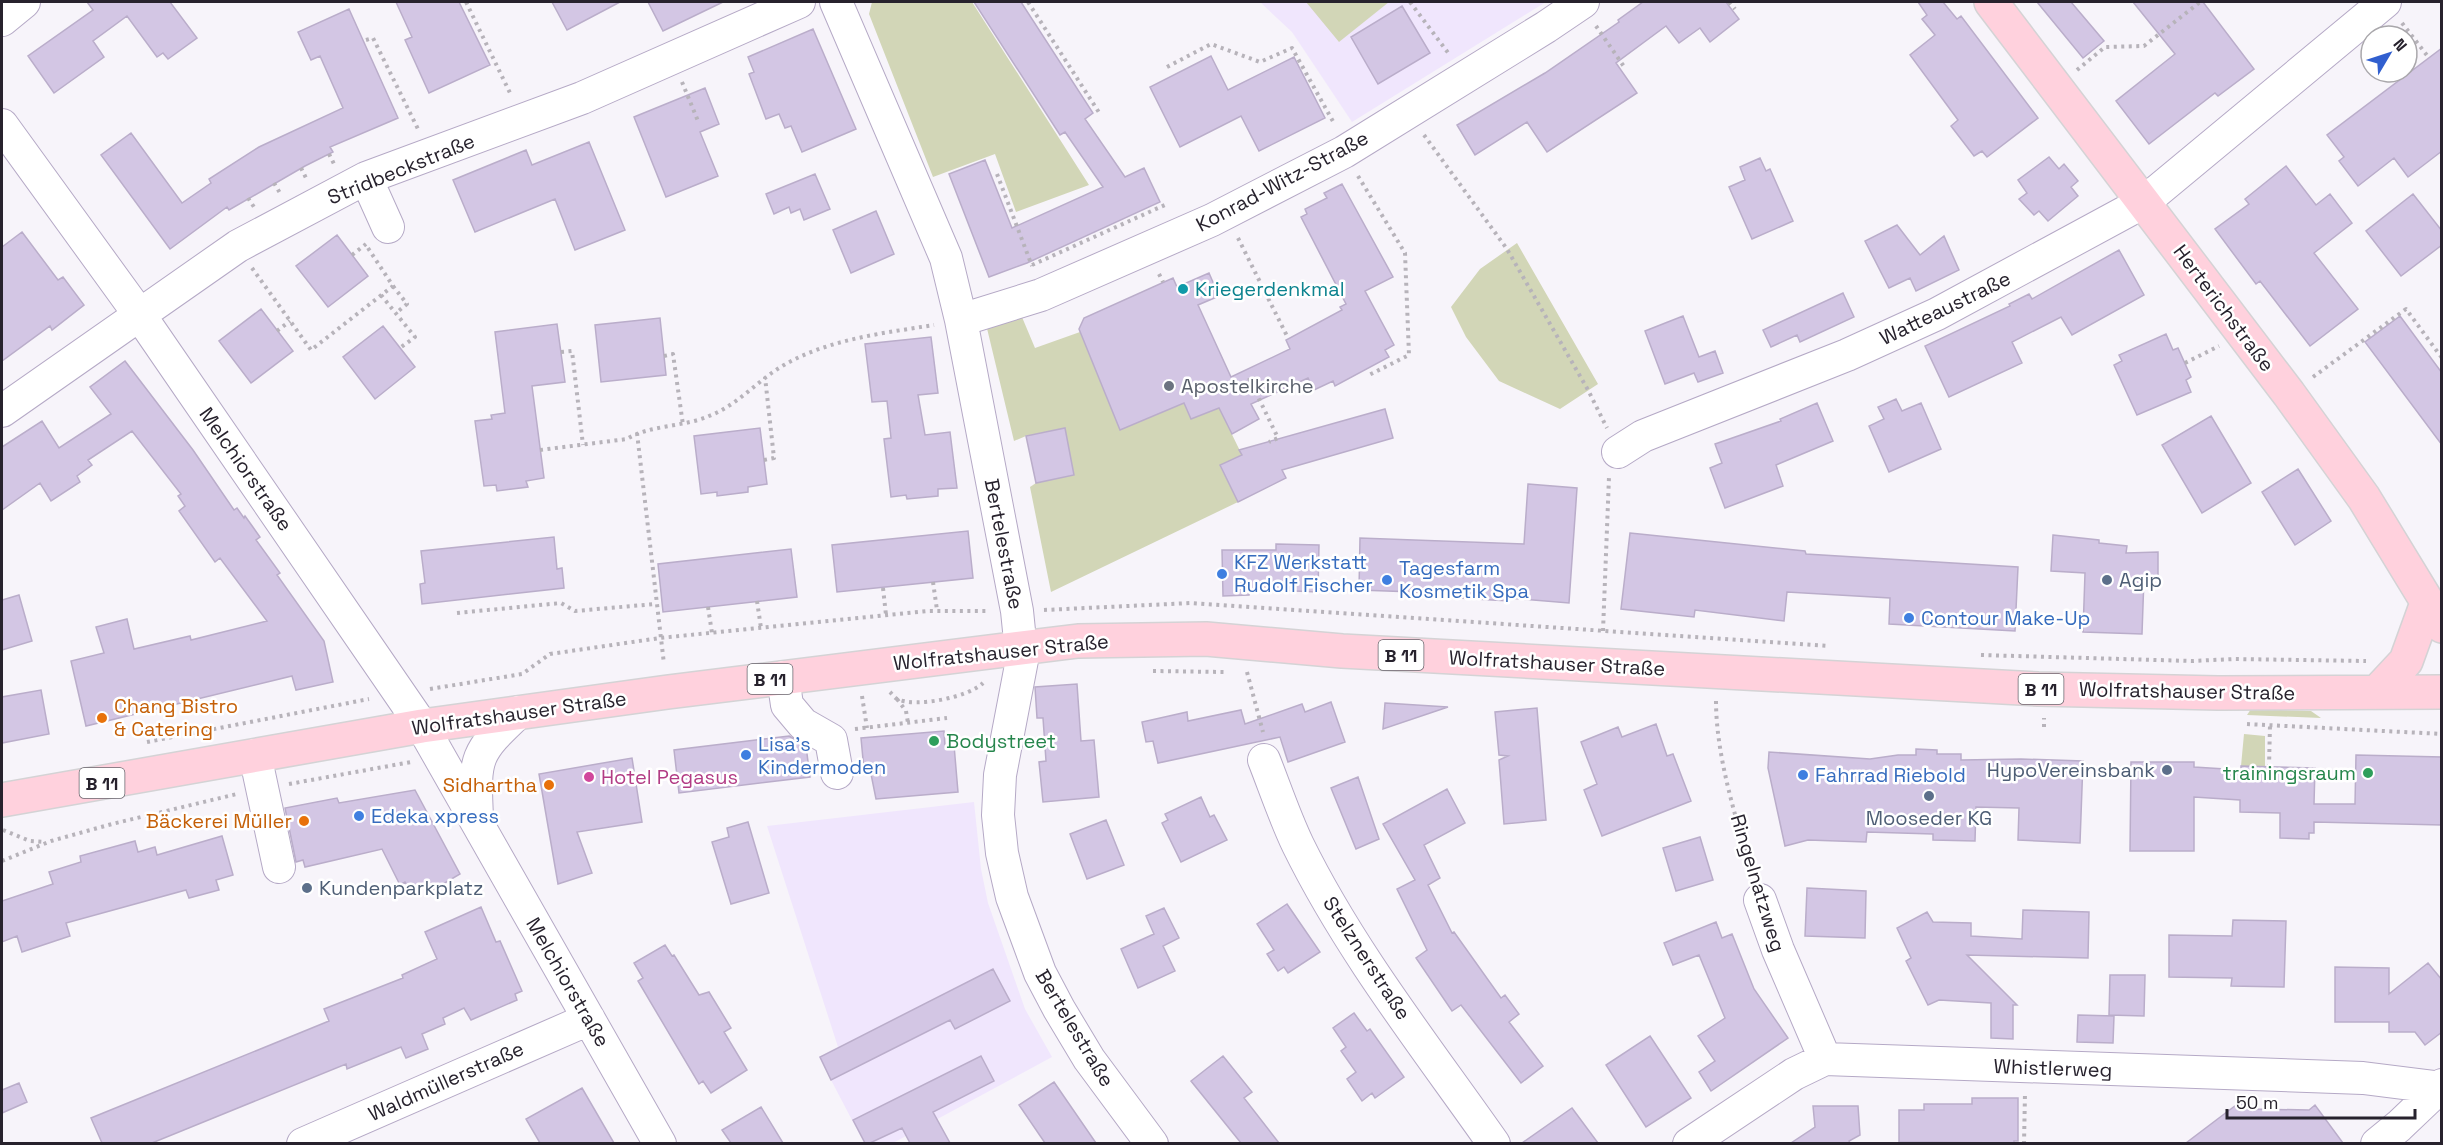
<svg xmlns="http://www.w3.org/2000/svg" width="2443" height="1145" font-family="'Space Grotesk',sans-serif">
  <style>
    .built { fill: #f0e6fd }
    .green { fill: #d2d6b7 }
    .building { fill: #d3c6e4; stroke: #baadca; stroke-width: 1.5 }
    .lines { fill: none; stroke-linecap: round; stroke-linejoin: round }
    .minor-casing { stroke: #b5a9c6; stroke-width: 34 }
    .major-casing { stroke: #d4d3d5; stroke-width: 36 }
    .path { stroke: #b7b3ba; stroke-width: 4; stroke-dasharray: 3 4.5; stroke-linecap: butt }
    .minor { stroke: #fff; stroke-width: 32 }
    .major { stroke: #ffd1dd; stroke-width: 33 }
    .culture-dot { fill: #0f9aa8; stroke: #fff; stroke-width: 2 }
    .worship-dot { fill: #6b7280; stroke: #fff; stroke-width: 2 }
    .shop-dot { fill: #3f7fe0; stroke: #fff; stroke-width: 2 }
    .service-dot { fill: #5c6f8a; stroke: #fff; stroke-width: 2 }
    .food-dot { fill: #e8710a; stroke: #fff; stroke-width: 2 }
    .leisure-dot { fill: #2e9e5b; stroke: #fff; stroke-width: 2 }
    .hotel-dot { fill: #d1479c; stroke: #fff; stroke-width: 2 }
    .labels { text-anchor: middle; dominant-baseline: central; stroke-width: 5; stroke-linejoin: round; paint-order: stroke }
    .shield { fill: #fff; stroke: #68646c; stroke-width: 1.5 }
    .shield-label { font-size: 18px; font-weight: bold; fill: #27222d }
    .street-label { font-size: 20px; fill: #27222d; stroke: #fff }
    .culture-label { font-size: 20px; fill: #0d838f; stroke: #fff; text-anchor: start }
    .worship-label { font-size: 20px; fill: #5b616d; stroke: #fff; text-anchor: start }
    .shop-label { font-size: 20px; fill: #366cbe; stroke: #fff; text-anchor: start }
    .service-label { font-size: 20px; fill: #4e5e75; stroke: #fff; text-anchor: start }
    .food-label { font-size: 20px; fill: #c56008; stroke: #fff; text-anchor: end }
    .leisure-label { font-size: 20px; fill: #27864d; stroke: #fff; text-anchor: start }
    .hotel-label { font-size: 20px; fill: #b23c85; stroke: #fff; text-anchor: start }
  </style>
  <rect width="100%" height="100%" fill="#f7f4fa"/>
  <!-- built -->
  <path class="built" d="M1260 2H1546L1352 122 1292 32Z
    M974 802 981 869 988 903 1025 1009 1052 1057 893 1143H864L819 1057 838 1047 767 826Z"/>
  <!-- green -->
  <path class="green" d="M872 2H972L1089 185 1016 212 995 154 933 177 869 14Z
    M1306 2H1389L1339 42Z
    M1517 243 1598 384 1560 409 1499 381 1466 337 1451 307 1480 269Z
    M1019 310 1035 348 1080 332 1121 429 1184 403 1191 419 1219 408 1242 455 1220 466 1238 502 1051 592 1030 487 1036 483 1074 475 1064 428 1026 436 1014 441 985 320Z
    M2251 709 2311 711 2321 718 2247 715Z
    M2244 734 2265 736V767L2241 766Z"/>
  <!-- building -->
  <path class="building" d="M87 2H170L197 38 168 59 163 53 157 57 127 16 93 41 104 57 54 93 28 56 93 10Z
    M396 2H459L490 65 429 93 405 40 412 37Z
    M552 2H620L567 30Z
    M648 2H723L663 31Z
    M974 2H1021L1093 113 1085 119 1125 177 1144 168 1160 202 1027 263 989 277 949 174 985 160 1012 228 1103 187 1065 132 1060 135Z
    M1643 2H1726L1739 19 1710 42 1700 28 1679 43 1666 26 1616 63 1637 93 1547 152 1527 122 1475 155 1457 125 1545 73 1619 22 1618 20Z
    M1918 2H1943L1957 19 1961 16 2038 118 1987 157 1982 151 1974 156 1951 126 1958 120 1910 55 1935 35 1922 19 1927 15Z
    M2037 2H2071L2104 41 2083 58Z
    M2133 2H2203L2254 69 2218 96 2215 93 2149 144 2116 101 2175 54Z
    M1402 6 1430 53 1378 84 1351 37Z
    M349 9 398 118 330 147 333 152 305 166 229 210 227 207 170 249 101 155 131 133 182 203 211 183 209 179 259 147 343 108 320 56 311 60 298 32Z
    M813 29 856 129 802 152 791 126 785 128 779 114 766 119 749 74 754 72 748 57Z
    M2442 48V151L2408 177 2394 158 2358 186 2339 161 2344 157 2327 135Z
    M1211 56 1228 90 1294 57 1325 118 1259 151 1241 116 1180 147 1150 87Z
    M705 88 719 124 700 132 718 176 666 197 634 117Z
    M589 142 625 230 575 250 555 199 475 232 453 180 526 150 532 165Z
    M2049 157 2059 169 2064 164 2078 181 2071 187 2078 196 2048 221 2039 211 2034 215 2019 199 2027 193 2018 180Z
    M1760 158 1766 171 1770 169 1793 221 1752 239 1729 187 1745 180 1740 167Z
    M2286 166 2316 205 2330 194 2352 223 2314 253 2358 309 2310 346 2260 281 2256 284 2215 229 2249 204 2245 199Z
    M815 174 830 209 804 220 800 209 791 213 789 207 774 214 766 194Z
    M1342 184 1393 277 1365 291 1394 345 1385 350 1389 357 1335 386 1333 381 1314 390 1308 378 1251 404 1259 419 1232 434 1219 408 1191 419 1184 403 1120 430 1079 329 1084 318 1173 278 1177 287 1209 273 1219 296 1198 305 1231 377 1290 349 1286 340 1342 310 1340 307 1346 304 1301 217 1307 214 1305 209 1327 198 1324 193Z
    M2413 194 2442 231V245L2401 276 2366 231Z
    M876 211 894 254 851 273 833 230Z
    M1897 225 1920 255 1944 236 1959 270 1916 291 1910 278 1889 288 1865 241Z
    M22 232 58 280 63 277 84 305 52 330 50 326 2 361V247Z
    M337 235 368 276 328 307 296 266Z
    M2119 250 2144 295 2072 335 2061 317 2012 342 2022 363 1949 397 1925 346 2010 306 2009 304 2029 294 2032 299Z
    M1843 293 1854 317 1800 342 1797 335 1771 347 1763 330Z
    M261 309 293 351 251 383 219 341Z
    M1683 316 1699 357 1715 351 1723 373 1698 382 1694 373 1665 384 1645 331Z
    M2400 316 2442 373V445L2365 342Z
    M660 318 666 375 601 382 595 325Z
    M557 324 565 382 532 386 544 478 526 481 528 487 497 491 496 485 484 486 475 421 492 419 491 415 505 413 495 332Z
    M383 326 415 367 375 399 343 357Z
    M2166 334 2173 350 2178 348 2191 377 2186 380 2191 392 2137 415 2114 365 2122 361 2119 355Z
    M931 337 938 393 918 395 925 435 950 432 957 488 938 489V496L907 499 906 495 891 497 884 439 891 438 887 401 872 402 865 344Z
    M125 361 193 450 234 510 237 508 244 518 245 516 260 537 256 540 280 573 277 575 324 641 333 682 296 690 292 676 86 726 71 661 104 653 96 627 127 619 134 649 190 636 191 640 267 621 220 558 215 562 179 511 185 506 178 496 181 494 132 431 88 460 92 465 77 476 80 482 51 501 40 483 2 510V447L42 421 59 448 111 414 90 387Z
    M1896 399 1902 411 1921 403 1941 449 1889 472 1869 426 1884 419 1878 407Z
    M1817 403 1833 441 1776 465 1783 486 1725 508 1710 468 1722 463 1715 444 1781 421 1780 419Z
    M1385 409 1393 438 1282 470 1286 478 1238 502 1220 465 1242 455 1239 450Z
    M2211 416 2251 483 2202 513 2162 445Z
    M760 428 767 484 748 487V492L717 496V492L701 494 694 436Z
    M1065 428 1074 475 1036 483 1026 436Z
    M2298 469 2331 521 2295 545 2262 492Z
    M1528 484 1577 488 1569 603 1509 598V601L1441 597 1442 593 1359 590 1360 538 1524 544Z
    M968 531 973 578 837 592 832 545Z
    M1630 533 1805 551 1806 554 2018 567 2015 631 1889 624 1890 598 1787 592 1784 621 1695 610 1694 617 1621 609Z
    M2053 535 2099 540V543L2127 546 2126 553 2158 552V576L2144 577 2142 634 2083 632 2085 573 2051 571Z
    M554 537 557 569 562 568 564 588 422 604 420 584 425 583 421 551Z
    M1276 544 1319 545 1318 592 1249 589V595L1223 596 1222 550H1276Z
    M791 549 797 597 663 612 658 564Z
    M19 595 32 641 2 650V600Z
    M1077 684 1081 741 1094 740 1099 797 1043 802 1039 762 1046 761 1043 718H1037L1035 687Z
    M41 690 49 734 2 743V697Z
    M1331 702 1345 742 1288 762 1280 737 1158 763 1153 741 1146 742 1142 722 1187 712 1188 721 1241 710 1245 724 1302 704 1305 712Z
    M1385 703 1448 707 1383 729Z
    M1537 708 1546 820 1504 824 1499 760 1508 756 1499 755 1495 712Z
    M1656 724 1667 756 1673 754 1691 801 1602 836 1584 790 1597 784 1581 742 1618 727 1622 737Z
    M944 731 945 746 954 745 958 792 876 799 870 769 864 770 861 738Z
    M789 736 806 746 810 777 679 793 674 750Z
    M1916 749 1937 750V754H1961V760L2021 759 2083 761 2080 843 2018 840 2019 808 1976 807 1975 841 1933 840V834L1867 832 1866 842 1808 840 1785 846 1768 768 1769 752 1870 759 1898 755H1916Z
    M2356 755 2442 757V825L2314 822V833H2309V839L2280 838V813L2240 812V800L2194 797V851H2130L2131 762H2194V767L2241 770V766L2315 768 2314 804H2355Z
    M632 758 642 822 577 832 592 873 558 884 539 774Z
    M1358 777 1379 839 1356 849 1331 788Z
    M1447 789 1465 823 1424 845 1440 878 1428 885 1452 933 1454 932 1501 998 1505 995 1519 1014 1509 1022 1543 1066 1521 1083 1461 1005 1452 1011 1416 958 1427 950 1397 889 1415 880 1383 824Z
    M415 790 460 874 428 893 424 886 412 893 405 882 400 885 382 849 305 867 303 860 296 862 285 808 337 798 339 803Z
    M1201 797 1210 817 1214 815 1227 840 1181 862 1162 823 1168 820 1165 814Z
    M1106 820 1124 865 1087 879 1070 834Z
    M748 822 769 893 731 904 712 842 729 837 727 828Z
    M222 836 233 875 216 880 219 890 189 898 186 890 66 923 70 936 22 952 17 936 2 942V901L53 884 49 872 81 862 80 856 135 841 138 852 155 847 157 855Z
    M1700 837 1713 880 1676 891 1663 848Z
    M1807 888 1866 891 1865 938 1805 936Z
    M1287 904 1320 952 1288 973 1284 967 1278 971 1267 954 1274 950 1257 924Z
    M481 907 496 942 500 941 522 991 515 994 517 1000 471 1020 464 1008 443 1018 445 1024 422 1034 428 1049 406 1058 401 1047 347 1069 346 1064 152 1143H102L91 1118 329 1021 324 1009 403 978 402 975 437 959 425 932Z
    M1164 908 1179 938 1163 946 1175 971 1138 988 1121 949 1154 934 1146 916Z
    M2023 910 2089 912 2088 958 1967 955 2017 1005H2013V1039L1991 1038V1003L1939 1000 1928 1005 1906 961 1911 958 1897 928 1927 912 1933 922 1971 923V936L2022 939Z
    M2233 920 2286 921 2284 987 2231 986 2232 978 2169 977V935L2232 936Z
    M1716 922 1722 938 1732 934 1754 989 1788 1038 1711 1091 1699 1072 1715 1061 1698 1036 1725 1018 1699 955 1673 965 1664 943Z
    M665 945 672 956 674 955 699 995 709 992 731 1028 724 1032 747 1070 711 1093 703 1081 699 1084 638 981 643 978 634 963Z
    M2428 963 2442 980V1032L2425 1045 2415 1032H2389V1022H2335V967L2389 968V994Z
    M993 969 1010 1001 955 1029 950 1020 831 1080 820 1057Z
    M2110 975H2145L2144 1016 2109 1015Z
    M1354 1013 1367 1031 1370 1029 1404 1077 1375 1098 1372 1093 1362 1101 1347 1079 1356 1072 1341 1051 1346 1047 1333 1028Z
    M2078 1015 2114 1016 2113 1043 2077 1042Z
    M1650 1036 1691 1098 1646 1127 1606 1065Z
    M981 1056 994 1081 933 1112 950 1143H910L902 1128 870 1143H865L853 1120Z
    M1223 1056 1252 1092 1244 1098 1279 1143H1241L1191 1081Z
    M1054 1082 1096 1143H1045L1019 1105Z
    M19 1083 27 1102 2 1113V1090Z
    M582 1088 614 1143H540L526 1119Z
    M1972 1098H2018V1141H2014V1143L1899 1142V1110H1924V1104H1972Z
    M2244 1099 2250 1109 2309 1110 2315 1105 2343 1143H2186Z
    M1813 1106H1858L1860 1135 1849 1141 1850 1143H1791L1815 1127Z
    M761 1107 783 1143H731L722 1130Z
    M1572 1108 1598 1143H1522Z"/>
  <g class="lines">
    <defs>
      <path id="minor" d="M836 2 946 258 961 320 1017 611 1022 660 1000 775 998 815 1002 853 1012 897 1040 973 1059 1009 1089 1059 1152 1144
        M2 20 24 2
        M2 125 139 314 422 726 660 1144
        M366 178 388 227
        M961 320 1041 295 1212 220 1344 152 1546 27 1583 2
        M2 411 238 246 366 178 582 98 799 2
        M1618 452 1643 436 1847 355 1937 314 2144 202 2385 2
        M783 677 787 705 803 724 831 740 837 773
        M255 755 279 867
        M1264 760C1275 788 1285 818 1298 845 1350 951 1426 1047 1494 1144
        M477 817C474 757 475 753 519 712
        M1760 900 1778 950 1825 1059
        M303 1144 589 1019
        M1689 1144 1794 1074 1825 1059 2363 1078 2442 1088
        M2377 1144 2399 1126 2442 1085"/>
      <path id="major" d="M1991 2 2289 394 2364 498 2442 626
        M2378 691 2406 661 2427 603
        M2 800 422 726 668 692 1078 641 1206 639 1342 651 2038 689 2218 693 2442 692"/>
    </defs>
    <!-- minor casing -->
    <use href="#minor" class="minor-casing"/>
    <!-- major casing -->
    <use href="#major" class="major-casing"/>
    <!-- path -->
    <path class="path" d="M466 2 511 95
      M1028 2 1100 114
      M1410 2 1449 54
      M1729 2 1735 9
      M2402 23 2429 58
      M1596 26 1625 68
      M366 40 373 38 419 131
      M1167 67 1211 44 1260 62 1292 48 1335 125
      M2077 70 2105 47 2144 46 2200 2
      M682 82 698 121
      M1424 135 1507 249 1588 390 1607 428
      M329 154 334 164
      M301 168 306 178
      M997 174 1032 266
      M1358 176 1405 253 1409 355 1367 376
      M274 183 280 193
      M248 198 254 207
      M1238 238 1287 336
      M352 255 366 244
      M1032 265 1167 204
      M252 268 311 350 393 286 368 248
      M1159 274 1163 282
      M393 286 407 304 396 313
      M381 295 415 337 400 348
      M277 331 290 321
      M561 352 572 351 583 445
      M664 356 673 354 683 425
      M2185 363 2219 346
      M2313 377 2406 309 2442 358
      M1249 378 1278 438 1269 442
      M637 433 664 664
      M540 450 627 439C649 425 684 427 709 416 738 405 758 380 784 365 829 339 884 333 934 325
      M764 460 774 458 765 377
      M933 582 937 610
      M883 588 886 615
      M757 601 761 628
      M708 607 712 633
      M1044 610 1191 603 1829 646
      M457 613 561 603 575 611 655 604
      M1603 631 1609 477
      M1981 655 2192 661 2235 659 2366 661
      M1153 671 1224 672
      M1247 672 1263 732
      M430 689 522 674 550 654 660 638 928 611H988
      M890 692C892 694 894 697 897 699 916 708 969 697 983 683
      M862 696 867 728
      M897 699 906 711 908 723
      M1716 701C1716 757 1737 822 1753 876
      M2247 724 2442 734
      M2044 727V718
      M855 729 947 718
      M147 742 369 699
      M2269 767 2270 725
      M289 784 411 762
      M3 830 30 841 44 842
      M2 861 51 841 112 824 237 794
      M2024 1144 2025 1093"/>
    <!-- minor -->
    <use href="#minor" class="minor"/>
    <!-- major -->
    <use href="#major" class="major"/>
  </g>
  <!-- markers -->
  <circle class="culture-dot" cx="1183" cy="289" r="6"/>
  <circle class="worship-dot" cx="1169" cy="386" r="6"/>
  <g class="shop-dot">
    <circle cx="1222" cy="574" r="6"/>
    <circle cx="1387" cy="580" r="6"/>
    <circle cx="1909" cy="618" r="6"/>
    <circle cx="746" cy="755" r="6"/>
    <circle cx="1803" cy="775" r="6"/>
    <circle cx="359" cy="816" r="6"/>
  </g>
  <g class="service-dot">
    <circle cx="2107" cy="580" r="6"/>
    <circle cx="2167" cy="770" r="6"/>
    <circle cx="1929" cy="796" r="6"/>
    <circle cx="307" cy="888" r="6"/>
  </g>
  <g class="food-dot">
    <circle cx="102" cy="718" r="6"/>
    <circle cx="549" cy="785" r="6"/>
    <circle cx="304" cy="821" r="6"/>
  </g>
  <g class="leisure-dot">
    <circle cx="934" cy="741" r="6"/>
    <circle cx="2368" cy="773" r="6"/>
  </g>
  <circle class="hotel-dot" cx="589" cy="777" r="6"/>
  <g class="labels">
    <!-- shield labels -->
    <g class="shield">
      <rect x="1378.5" y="640" width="45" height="30" rx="4.5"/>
      <rect x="747.5" y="664" width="45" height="30" rx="4.5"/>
      <rect x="2018.5" y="674" width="45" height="30" rx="4.5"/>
      <rect x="79.5" y="768" width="45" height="30" rx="4.5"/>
    </g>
    <g class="shield-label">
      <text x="1401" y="655">B 11</text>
      <text x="770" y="679">B 11</text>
      <text x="2041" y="689">B 11</text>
      <text x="102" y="783">B 11</text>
    </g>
    <!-- street labels -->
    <g class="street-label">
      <text transform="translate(401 169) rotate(-22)">Stridbeckstraße</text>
      <text transform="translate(1282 181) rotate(-28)">Konrad-Witz-Straße</text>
      <text transform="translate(1945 308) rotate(-26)">Watteaustraße</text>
      <text transform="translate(2224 308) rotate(53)">Herterichstraße</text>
      <text transform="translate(246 469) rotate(55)">Melchiorstraße</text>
      <text transform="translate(1004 544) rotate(79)">Bertelestraße</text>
      <text transform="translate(1001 652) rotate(-6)">Wolfratshauser Straße</text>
      <text transform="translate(1557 663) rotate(3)">Wolfratshauser Straße</text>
      <text transform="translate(2187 691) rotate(1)">Wolfratshauser Straße</text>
      <text transform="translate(519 713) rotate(-8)">Wolfratshauser Straße</text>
      <text transform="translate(1758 883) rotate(73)">Ringelnatzweg</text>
      <text transform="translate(1367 958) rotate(57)">Stelznerstraße</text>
      <text transform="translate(568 982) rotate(60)">Melchiorstraße</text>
      <text transform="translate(1075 1028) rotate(59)">Bertelestraße</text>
      <text transform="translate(2053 1068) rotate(2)">Whistlerweg</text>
      <text transform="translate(446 1081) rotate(-24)">Waldmüllerstraße</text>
    </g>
    <!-- culture labels -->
    <g class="culture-label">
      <text x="1195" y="289">Kriegerdenkmal</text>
    </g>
    <!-- worship labels -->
    <g class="worship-label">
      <text x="1181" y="386">Apostelkirche</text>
    </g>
    <!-- shop labels -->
    <g class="shop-label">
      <text x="1234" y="562">KFZ Werkstatt<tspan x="1234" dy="23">Rudolf Fischer</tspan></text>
      <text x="1399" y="568">Tagesfarm<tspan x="1399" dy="23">Kosmetik Spa</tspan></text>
      <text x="1921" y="618">Contour Make-Up</text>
      <text x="758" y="744">Lisa's<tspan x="758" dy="23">Kindermoden</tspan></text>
      <text x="1815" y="775">Fahrrad Riebold</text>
      <text x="371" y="816">Edeka xpress</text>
    </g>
    <!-- service labels -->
    <g class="service-label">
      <text x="2119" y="580">Agip</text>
      <text x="2155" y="770" text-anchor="end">HypoVereinsbank</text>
      <text x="1929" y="818" text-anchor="middle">Mooseder KG</text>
      <text x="319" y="888">Kundenparkplatz</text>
    </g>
    <!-- food labels -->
    <g class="food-label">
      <text x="114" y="706" text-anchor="start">Chang Bistro<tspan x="114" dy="23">&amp; Catering</tspan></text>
      <text x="537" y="785">Sidhartha</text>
      <text x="292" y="821">Bäckerei Müller</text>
    </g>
    <!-- leisure labels -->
    <g class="leisure-label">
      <text x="946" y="741">Bodystreet</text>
      <text x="2356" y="773" text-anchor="end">trainingsraum</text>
    </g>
    <!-- hotel labels -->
    <g class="hotel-label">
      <text x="601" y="777">Hotel Pegasus</text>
    </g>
  </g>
  <!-- border -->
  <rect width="2443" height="1145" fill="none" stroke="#27222d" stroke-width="6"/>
  <!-- north arrow -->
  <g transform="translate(2389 54) rotate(51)"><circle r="28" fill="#ffffff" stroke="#a9a7ab" stroke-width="1.5"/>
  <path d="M0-4.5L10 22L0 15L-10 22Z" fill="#315fcf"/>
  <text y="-9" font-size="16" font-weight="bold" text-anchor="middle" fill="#27222d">N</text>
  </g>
  <!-- scale -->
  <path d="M2227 1109v9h188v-9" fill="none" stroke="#27222d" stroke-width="3"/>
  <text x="2236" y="1109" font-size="18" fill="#27222d" stroke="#ffffff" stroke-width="4.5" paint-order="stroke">50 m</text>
</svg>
